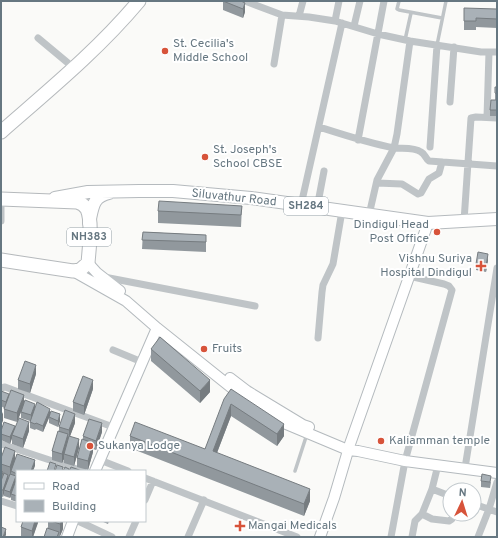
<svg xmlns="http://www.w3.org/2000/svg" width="498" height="538" font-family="Overpass,sans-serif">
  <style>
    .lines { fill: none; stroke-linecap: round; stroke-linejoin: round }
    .secondary-casing { stroke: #b4babe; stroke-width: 12 }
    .primary-casing { stroke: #b5babe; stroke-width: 14 }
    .highway-casing { stroke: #b5b9bc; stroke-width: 15 }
    .lane { stroke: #bfc4c7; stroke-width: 3.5 }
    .street { stroke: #bfc4c7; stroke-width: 7 }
    .secondary { stroke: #fff; stroke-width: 10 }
    .primary { stroke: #fff; stroke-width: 12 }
    .highway { stroke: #fff; stroke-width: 13 }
    .wall { fill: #91989d }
    .shaded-wall { fill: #767c80 }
    .building { fill: #a9b1b7; stroke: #767c80 }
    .poi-dot { fill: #d7533a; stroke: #fff; stroke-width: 1.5 }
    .labels { text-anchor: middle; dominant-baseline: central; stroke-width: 4; stroke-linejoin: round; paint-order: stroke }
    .shield { fill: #fff; stroke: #94a0a7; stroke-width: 1 }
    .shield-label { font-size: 11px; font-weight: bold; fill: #667781 }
    .poi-label { font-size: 12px; fill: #667781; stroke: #fff; text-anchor: start }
    .street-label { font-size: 12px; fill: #667781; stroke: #fff }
  </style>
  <rect width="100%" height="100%" fill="#fafaf8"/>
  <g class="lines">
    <defs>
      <path id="secondary" d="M88 263 97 273 120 291
        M73 271 126 301 157 328 237 392 258 407 286 424 348 450 358 451 405 461 497 473
        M230 378 247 391 303 425 309 427
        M95 471 157 328
        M67 537 73 521
        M320 537 334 498 350 444 428 223"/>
      <path id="primary" d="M55 198 88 192 139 191H173L251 198 428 223 497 219
        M89 223C93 207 92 197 109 193"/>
      <path id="highway" d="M1 132C49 90 98 50 139 1
        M1 199 77 202C81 203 85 206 87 209 93 222 89 249 88 263L80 270 73 271 1 260"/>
    </defs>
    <!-- secondary casing -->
    <use href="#secondary" class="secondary-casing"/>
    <!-- primary casing -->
    <use href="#primary" class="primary-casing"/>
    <!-- highway casing -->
    <use href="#highway" class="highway-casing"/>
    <!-- lane -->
    <path class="lane" d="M399 1 397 9 399 10 442 18
      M405 40 411 13
      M437 45 446 1
      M295 471 307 434"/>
    <!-- street -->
    <path class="street" d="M245 1 282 15 309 17 335 21 378 34 410 41 481 52H497
      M299 16 303 1
      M335 21 339 1
      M354 26 360 1
      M38 38 68 63
      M274 64 282 15
      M450 102 454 47
      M487 117 489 52
      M319 127C344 135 368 143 394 148 402 149 414 147 421 152 425 154 425 158 429 161L497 166
      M358 140 384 1
      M430 147 437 45
      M377 183 402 184 418 194 421 193 429 179 439 173 442 162
      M1 205V221
      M301 205 342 23
      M317 208 324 171
      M369 215 377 180 394 148 397 134 410 41
      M464 221 471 118 476 117 497 118
      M104 277 255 306
      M318 338 322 292 323 285 333 264 342 211
      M113 350 142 362
      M1 388 5 387 113 427
      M1 444 83 471
      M100 460 128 471
      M465 468 497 268
      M145 478 297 537
      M432 489 450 496
      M145 500 153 481
      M1 501 17 506
      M474 504 497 512
      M422 514 432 519 449 521 452 519 453 514
      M78 521 112 537
      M129 537 136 521
      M188 537 204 500
      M391 537 405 461 452 290 449 286 444 284 409 276
      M412 537 415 521 422 514 432 489 438 465
      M478 537 489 509 497 482"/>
    <!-- secondary -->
    <use href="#secondary" class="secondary"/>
    <!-- primary -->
    <use href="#primary" class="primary"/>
    <!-- highway -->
    <use href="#highway" class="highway"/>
  </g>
  <!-- wall -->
  <path class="wall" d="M223 1H242L245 12 243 18 223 10Z
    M497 9V28L476 27V30H464V21Z
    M495 87H497V100H495Z
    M497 100V116H490V110Z
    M242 206 241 227 158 223V211Z
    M143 232 206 235V252L142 249Z
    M488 260 486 272 476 270V264Z
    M151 349 210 392 200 403 151 361Z
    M36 374 30 393 18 389V380Z
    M93 389 84 415 73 411V402Z
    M231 389 284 436 277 446 231 416 217 453 310 501 304 516 130 448V436L205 449Z
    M1 391 24 403 35 407 50 414 60 421 58 427 49 423V418L43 432 36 429 35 430 30 428V421L21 418V412L17 422 4 418V408L1 406Z
    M75 423 70 436 79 448 74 466 64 463V459L62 463 52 460V451L59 432V427Z
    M15 429 29 431 23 448 12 444V438L10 444 1 440V431Z
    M102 432 96 450 93 449V452L88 470 77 467V458L83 440V436Z
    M1 458H15L35 466 17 471V502L11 500V497L10 498 4 496V493L3 497 1 496Z
    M481 481 491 482 490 488 481 487Z
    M38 521 33 537H23L21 536V527Z
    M48 521H63V529L60 536H59V537L48 528Z
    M101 521H109L108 524Z"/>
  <!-- shaded-wall -->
  <path class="shaded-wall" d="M245 3V12L243 18V9Z
    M488 254V260L486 272V266Z
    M36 365V374L30 393V384Z
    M93 380V389L84 415V406Z
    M210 380V392L200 403V391Z
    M24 395V404L17 422V413Z
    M35 404V410L31 422V415Z
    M231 404V416L213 463V451Z
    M50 409V415L43 432V426Z
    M3 412V421L1 425V416Z
    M60 414V421L58 427V421Z
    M75 414V423L69 439V430Z
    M29 422V431L23 448V439Z
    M102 423V432L96 450V441Z
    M284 424V436L277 446V434Z
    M15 426V432L12 435V438L10 444V437Z
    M68 434V444L64 454V459L62 463V454Z
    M79 439V448L74 466V457Z
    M93 443V452L88 470V461Z
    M15 451V460L10 476V467Z
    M35 460V466L33 471H31Z
    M8 475V481L4 490V493L3 497V490Z
    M16 476V482L11 494 10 498V492Z
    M310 489V501L304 516V504Z
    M35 521H38V523L33 537H32V531Z
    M62 521H63V529L60 536V524Z
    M6 529V535L5 537H3Z"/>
  <!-- building -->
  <path class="building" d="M223 1H241L245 3 243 9Z
    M464 8 497 9V19L476 18V21H464Z
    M495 87H497V94L495 93Z
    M491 100H497V110H490Z
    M159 201 242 206 241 215 158 211Z
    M143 232 206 235V242L142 240Z
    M478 252 488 254 486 266 476 264Z
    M160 337 210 380 200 391 151 349Z
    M25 361 36 365 30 384 18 380Z
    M83 376 93 380 84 406 73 402Z
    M231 389 284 424 277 434 231 404 213 451 310 489 304 504 130 436 135 422 205 449 224 399Z
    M11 390 24 395 17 413 4 409Z
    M1 391 9 394 6 402 1 400Z
    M25 400 35 404 31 415 21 412Z
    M37 402 50 409 43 426 36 423 35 424 30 422Z
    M65 410 75 414 69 430 59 427Z
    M51 411 60 414 58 421 49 417Z
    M19 418 29 422 23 439 12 435Z
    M89 419 102 423 96 441 83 436Z
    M4 422 15 426 10 437 1 434V431Z
    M58 431 68 434 62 454 52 451Z
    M69 436 79 439 74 457 64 454Z
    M82 439 93 443 88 461 77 458Z
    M5 447 15 451 10 467 1 464V458Z
    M17 454 35 460 31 471H17V474L11 471Z
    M50 462 56 464 54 471H47Z
    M57 465 63 467 62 471H55Z
    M65 467 69 469 68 471H63Z
    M71 467 82 471H69Z
    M1 471 3 472 1 478Z
    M4 473 8 475 3 490H1V481Z
    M10 474 16 476 10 492 4 490Z
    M482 474 491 476 490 482 481 481Z
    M17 477V496L11 494Z
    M23 521H35L32 531 21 527Z
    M51 521H62L60 524Z
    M1 527 6 529 3 537H1Z
    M47 528 59 532 57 537H44Z"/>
  <!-- markers -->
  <g class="poi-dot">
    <circle cx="165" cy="51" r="4"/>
    <circle cx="205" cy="157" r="4"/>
    <circle cx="437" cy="232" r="4"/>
    <path d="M479 260h4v4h4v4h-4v4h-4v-4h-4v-4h4z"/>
    <circle cx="204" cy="349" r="4"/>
    <circle cx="381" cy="441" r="4"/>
    <circle cx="90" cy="446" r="4"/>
    <path d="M238 520h4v4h4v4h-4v4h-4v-4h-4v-4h4z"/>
  </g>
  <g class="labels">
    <!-- shield labels -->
    <g class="shield">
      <rect x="284" y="197" width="44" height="18" rx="3"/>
      <rect x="67" y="228" width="44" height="18" rx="3"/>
    </g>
    <g class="shield-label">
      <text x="306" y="206">SH284</text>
      <text x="89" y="237">NH383</text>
    </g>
    <!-- poi labels -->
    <g class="poi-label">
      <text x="173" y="44">St. Cecilia's<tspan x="173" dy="14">Middle School</tspan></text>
      <text x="213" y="150">St. Joseph's<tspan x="213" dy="14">School CBSE</tspan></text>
      <text x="429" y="225" text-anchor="end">Dindigul Head<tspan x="429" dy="14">Post Office</tspan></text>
      <text x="472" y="259" text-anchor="end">Vishnu Suriya<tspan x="472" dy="14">Hospital Dindigul</tspan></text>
      <text x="212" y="349">Fruits</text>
      <text x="389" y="441">Kaliamman temple</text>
      <text x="98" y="446">Sukanya Lodge</text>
      <text x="248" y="526">Mangai Medicals</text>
    </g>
    <!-- street labels -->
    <g class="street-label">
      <text transform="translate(234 198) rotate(6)">Siluvathur Road</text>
    </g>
  </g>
  <!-- border -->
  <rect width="498" height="538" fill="none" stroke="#667781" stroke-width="4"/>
  <!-- legend -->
  <rect x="16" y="470" width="130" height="52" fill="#ffffff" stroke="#c2c9cd"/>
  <rect x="24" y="483" width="20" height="6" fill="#ffffff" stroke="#c2c9cd"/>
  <text x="52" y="490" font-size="12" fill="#667781">Road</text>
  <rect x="24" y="500" width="20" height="12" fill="#a9b1b7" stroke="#c2c9cd"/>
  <text x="52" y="510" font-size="12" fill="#667781">Building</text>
  <!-- north arrow -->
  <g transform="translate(462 502) rotate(4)"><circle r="19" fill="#ffffff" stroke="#c2c9cd"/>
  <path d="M0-3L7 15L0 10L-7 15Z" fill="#d7533a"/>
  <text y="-6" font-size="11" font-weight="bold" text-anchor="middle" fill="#667781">N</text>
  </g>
</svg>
